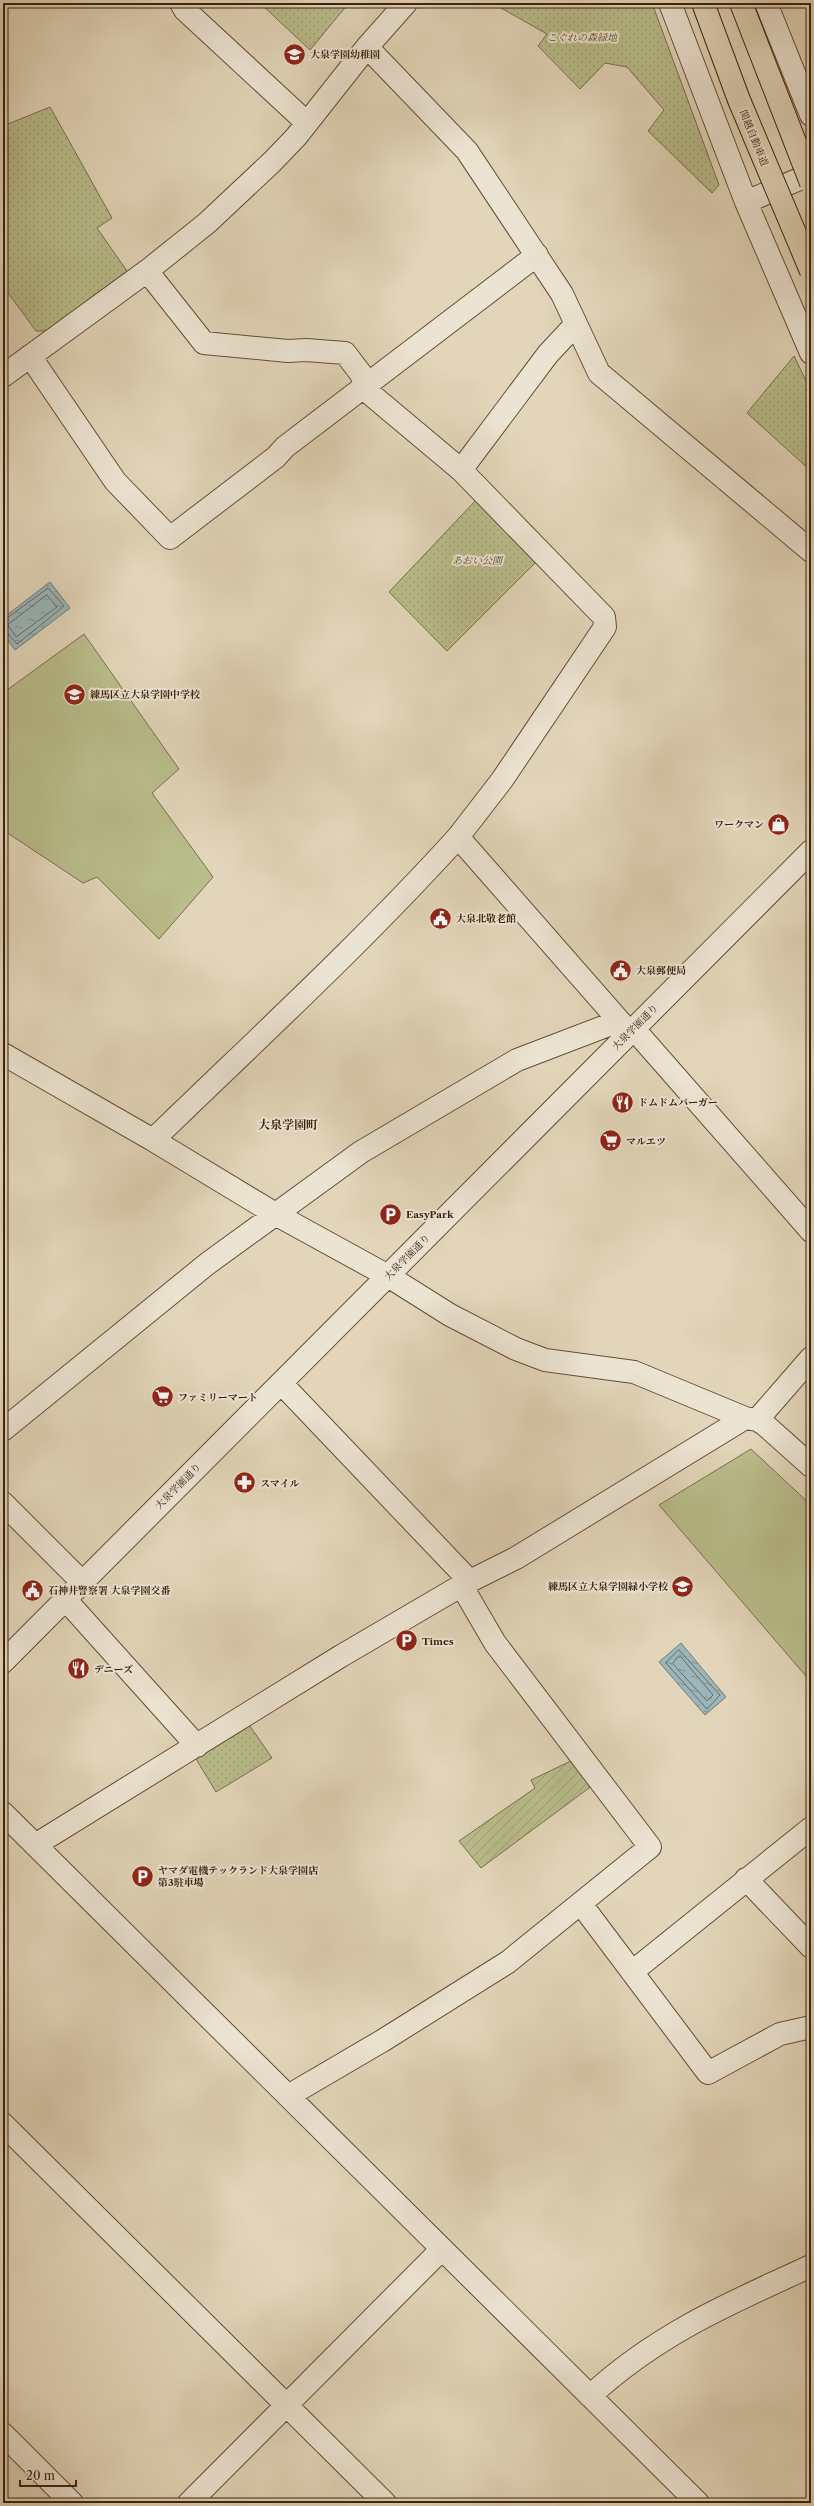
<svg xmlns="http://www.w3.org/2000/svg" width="814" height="2506" font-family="'Libre Caslon Text','Noto Serif JP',serif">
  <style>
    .grass { fill: url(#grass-dots); stroke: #7a6f4c }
    .garden { fill: url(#garden-furrows); stroke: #7a6f4c }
    .pitch { fill: #b9bc8b; stroke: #7a6f4c }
    .water { fill: url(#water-ripples); stroke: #747b75 }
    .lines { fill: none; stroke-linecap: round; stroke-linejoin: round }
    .shore { stroke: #6a6c64; stroke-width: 1 }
    .minor-casing { stroke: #644f38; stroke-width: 24 }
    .minor { stroke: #ece4d2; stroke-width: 22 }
    .highway-bridge-casing { stroke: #3a220d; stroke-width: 24; stroke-linecap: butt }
    .highway-bridge { stroke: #e2d5b9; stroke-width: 22 }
    .labels { text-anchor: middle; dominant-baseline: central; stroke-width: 4; stroke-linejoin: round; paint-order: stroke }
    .park-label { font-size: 10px; font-style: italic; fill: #5a482c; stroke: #ece4d2 }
    .poi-label { font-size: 10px; font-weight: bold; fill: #3a220d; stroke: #ece4d2; text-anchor: start }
    .street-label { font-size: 10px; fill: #3a220d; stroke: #ece4d2 }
    .quarter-label { font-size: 12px; font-weight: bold; fill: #3a220d; stroke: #ece4d2 }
  </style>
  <defs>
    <pattern id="grass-dots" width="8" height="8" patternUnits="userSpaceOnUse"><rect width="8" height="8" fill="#b9bc8b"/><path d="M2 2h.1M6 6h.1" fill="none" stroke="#a0a177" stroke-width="1.8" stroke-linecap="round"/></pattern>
    <pattern id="garden-furrows" width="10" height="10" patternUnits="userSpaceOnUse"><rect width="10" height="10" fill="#b9bc8b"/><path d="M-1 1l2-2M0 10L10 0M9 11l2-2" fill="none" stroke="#a0a177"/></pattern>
    <pattern id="water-ripples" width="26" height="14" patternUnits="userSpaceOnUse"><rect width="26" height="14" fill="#9ab6bb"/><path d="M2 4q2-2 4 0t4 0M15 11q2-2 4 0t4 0" fill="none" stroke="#7f9496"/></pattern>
  </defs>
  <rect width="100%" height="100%" fill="#e2d5b9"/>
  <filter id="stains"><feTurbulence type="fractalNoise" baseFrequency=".005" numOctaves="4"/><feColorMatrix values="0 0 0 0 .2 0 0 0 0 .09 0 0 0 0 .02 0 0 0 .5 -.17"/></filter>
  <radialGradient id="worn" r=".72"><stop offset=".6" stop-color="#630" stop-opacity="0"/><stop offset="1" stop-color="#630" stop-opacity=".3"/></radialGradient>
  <!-- grass -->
  <path class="grass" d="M260 3H347L348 4 310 50Z
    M492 3H652L719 185 712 193 648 131 664 110 627 67 605 63 580 89 538 46 547 34Z
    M50 107 112 218 97 228 127 271 46 331H36L3 286V126Z
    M794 356 811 391V471L747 413Z
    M477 499 538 560 447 651 389 592Z
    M250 1726 272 1758 216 1792 196 1759Z"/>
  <!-- garden -->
  <path class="garden" d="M575 1759 590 1780 589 1788 481 1868 459 1841 535 1788 531 1780Z"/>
  <!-- pitch -->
  <path class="pitch" d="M84 634 179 769 152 793 213 877 159 939 97 877 83 883 3 830V693Z
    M751 1449 811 1505V1682L659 1505Z"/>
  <!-- water -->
  <path class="water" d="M50 582 70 608 15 650 3 634V618Z
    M681 1643 726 1697 705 1715 659 1662Z"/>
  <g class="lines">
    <!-- shore -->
    <path class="shore" d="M47 595 57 607 16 637 8 625Z
      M3 621 48 588 64 606 17 644 7 633 3 632
      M679 1650 720 1695 707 1709 666 1663Z
      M678 1657H681L713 1695 707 1701 673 1664Z"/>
    <defs>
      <path id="minor" d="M181 3 185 10 306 122
        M670 3 746 202 811 353
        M766 3 811 115
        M367 47 467 151 562 294 599 373 811 551
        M746 202 811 174
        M147 271 204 343 288 351 306 350 345 353 361 374 368 392 461 470
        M576 324 548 354 461 470 604 617 605 627 502 780 458 837 629 1032
        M30 356 115 481 170 538 276 457 285 447 537 255
        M3 376 147 271 207 223 272 162 296 137 367 47 406 3
        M633 1028 811 1231
        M3 1054 153 1140 277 1215 388 1276 450 1315 516 1349 545 1360 634 1372 745 1418 757 1420 764 1424 811 1466
        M153 1140C256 1040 362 943 458 837
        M281 1383 463 1574 467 1595 495 1643 650 1847 508 1962 382 2041 288 2096
        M757 1420 811 1358
        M3 1430 207 1264 361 1152 517 1060 619 1021
        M3 1503 82 1582
        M65 1599 197 1746
        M3 1662 811 851
        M3 1813 698 2503
        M35 1845 341 1656 464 1584 516 1558 745 1418
        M746 1879 811 1947
        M581 1904 708 2073 780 2034 811 2027
        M632 1972 811 1828
        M3 2124 385 2503
        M590 2396C657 2334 730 2303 811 2266
        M3 2434 72 2503
        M189 2503 442 2249"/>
    </defs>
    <!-- minor casing -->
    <use href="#minor" class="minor-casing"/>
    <!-- minor -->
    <use href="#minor" class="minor"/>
    <defs>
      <path id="highway-bridge" d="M703 3 739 100 811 271
        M741 3 811 183"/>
    </defs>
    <!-- highway-bridge casing -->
    <use href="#highway-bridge" class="highway-bridge-casing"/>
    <!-- highway-bridge -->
    <use href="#highway-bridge" class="highway-bridge"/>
  </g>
  <!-- icons -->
  <defs>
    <symbol id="school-disc" viewBox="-11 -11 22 22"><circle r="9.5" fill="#8f2418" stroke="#ece4d2"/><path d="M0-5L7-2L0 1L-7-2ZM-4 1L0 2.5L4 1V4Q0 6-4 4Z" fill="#fff"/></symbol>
    <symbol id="shop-disc" viewBox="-11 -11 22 22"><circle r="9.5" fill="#8f2418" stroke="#ece4d2"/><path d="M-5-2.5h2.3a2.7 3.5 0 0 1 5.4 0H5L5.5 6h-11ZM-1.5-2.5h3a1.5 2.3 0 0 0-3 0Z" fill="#fff"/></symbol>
    <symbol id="civic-disc" viewBox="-11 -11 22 22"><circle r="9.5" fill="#8f2418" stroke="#ece4d2"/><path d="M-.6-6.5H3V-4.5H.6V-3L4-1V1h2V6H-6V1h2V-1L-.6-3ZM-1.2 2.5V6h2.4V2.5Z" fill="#fff"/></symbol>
    <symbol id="restaurant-disc" viewBox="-11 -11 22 22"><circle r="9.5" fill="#8f2418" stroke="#ece4d2"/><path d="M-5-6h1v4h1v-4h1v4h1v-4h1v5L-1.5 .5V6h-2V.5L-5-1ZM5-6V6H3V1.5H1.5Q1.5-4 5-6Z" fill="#fff"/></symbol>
    <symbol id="supermarket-disc" viewBox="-11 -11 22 22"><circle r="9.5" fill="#8f2418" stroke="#ece4d2"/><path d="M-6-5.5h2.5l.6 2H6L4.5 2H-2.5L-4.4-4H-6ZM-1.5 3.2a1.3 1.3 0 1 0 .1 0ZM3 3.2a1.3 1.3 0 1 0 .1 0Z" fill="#fff"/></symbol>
    <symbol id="parking-disc" viewBox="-11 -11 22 22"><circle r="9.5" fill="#8f2418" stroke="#ece4d2"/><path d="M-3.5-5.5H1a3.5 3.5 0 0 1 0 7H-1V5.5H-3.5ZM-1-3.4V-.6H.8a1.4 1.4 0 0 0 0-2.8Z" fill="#fff"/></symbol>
    <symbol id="pharmacy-disc" viewBox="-11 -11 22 22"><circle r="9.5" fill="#8f2418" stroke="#ece4d2"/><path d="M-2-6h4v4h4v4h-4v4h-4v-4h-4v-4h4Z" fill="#fff"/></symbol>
  </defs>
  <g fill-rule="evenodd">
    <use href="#school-disc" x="282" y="42" width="25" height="25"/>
    <use href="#school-disc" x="62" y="682" width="25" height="25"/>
    <use href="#shop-disc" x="766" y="812" width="25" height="25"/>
    <use href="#civic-disc" x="428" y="906" width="25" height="25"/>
    <use href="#civic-disc" x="608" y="958" width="25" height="25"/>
    <use href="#restaurant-disc" x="610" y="1090" width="25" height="25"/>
    <use href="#supermarket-disc" x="598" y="1128" width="25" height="25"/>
    <use href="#parking-disc" x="378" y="1202" width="25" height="25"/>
    <use href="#supermarket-disc" x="150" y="1384" width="25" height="25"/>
    <use href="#pharmacy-disc" x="232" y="1470" width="25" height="25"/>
    <use href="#school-disc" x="670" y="1574" width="25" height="25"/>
    <use href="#civic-disc" x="20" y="1578" width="25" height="25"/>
    <use href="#parking-disc" x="394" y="1628" width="25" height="25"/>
    <use href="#restaurant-disc" x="66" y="1656" width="25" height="25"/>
    <use href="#parking-disc" x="130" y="1864" width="25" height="25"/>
  </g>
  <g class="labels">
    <!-- park labels -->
    <g class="park-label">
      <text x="582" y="37">こぐれの森緑地</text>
      <text x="477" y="560">あおい公園</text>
    </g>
    <!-- poi labels -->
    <g class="poi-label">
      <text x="310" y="54">大泉学園幼稚園</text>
      <text x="90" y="694">練馬区立大泉学園中学校</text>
      <text x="764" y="824" text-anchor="end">ワークマン</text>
      <text x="456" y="918">大泉北敬老館</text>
      <text x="636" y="970">大泉郵便局</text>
      <text x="638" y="1102">ドムドムバーガー</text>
      <text x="626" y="1141">マルエツ</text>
      <text x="406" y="1214">EasyPark</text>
      <text x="178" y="1397">ファミリーマート</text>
      <text x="260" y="1483">スマイル</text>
      <text x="668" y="1586" text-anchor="end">練馬区立大泉学園緑小学校</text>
      <text x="48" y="1590">石神井警察署 大泉学園交番</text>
      <text x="422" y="1641">Times</text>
      <text x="94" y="1669">デニーズ</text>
      <text x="158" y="1870">ヤマダ電機テックランド大泉学園店<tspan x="158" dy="12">第3駐車場</tspan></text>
    </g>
    <!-- street labels -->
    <g class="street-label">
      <text transform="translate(754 138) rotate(68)">関越自動車道</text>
      <text transform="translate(635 1027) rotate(-45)">大泉学園通り</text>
      <text transform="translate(407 1257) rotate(-45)">大泉学園通り</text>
      <text transform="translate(178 1486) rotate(-45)">大泉学園通り</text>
    </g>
    <!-- quarter labels -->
    <g class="quarter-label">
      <text x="288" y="1124">大泉学園町</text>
    </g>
  </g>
  <!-- margin -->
  <rect width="814" height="2506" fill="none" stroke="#e2d5b9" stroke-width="16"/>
  <rect x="4" y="4" width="806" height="2498" fill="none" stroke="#3a220d" stroke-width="2"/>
  <rect x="8" y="8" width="798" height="2490" fill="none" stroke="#3a220d"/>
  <!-- scale -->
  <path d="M20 2480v6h56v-6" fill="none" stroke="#3a220d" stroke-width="2"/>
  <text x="26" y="2480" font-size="12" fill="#3a220d" stroke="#ece4d2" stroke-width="3" paint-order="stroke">20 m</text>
  <rect width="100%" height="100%" filter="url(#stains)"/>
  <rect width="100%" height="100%" fill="url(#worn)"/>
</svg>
